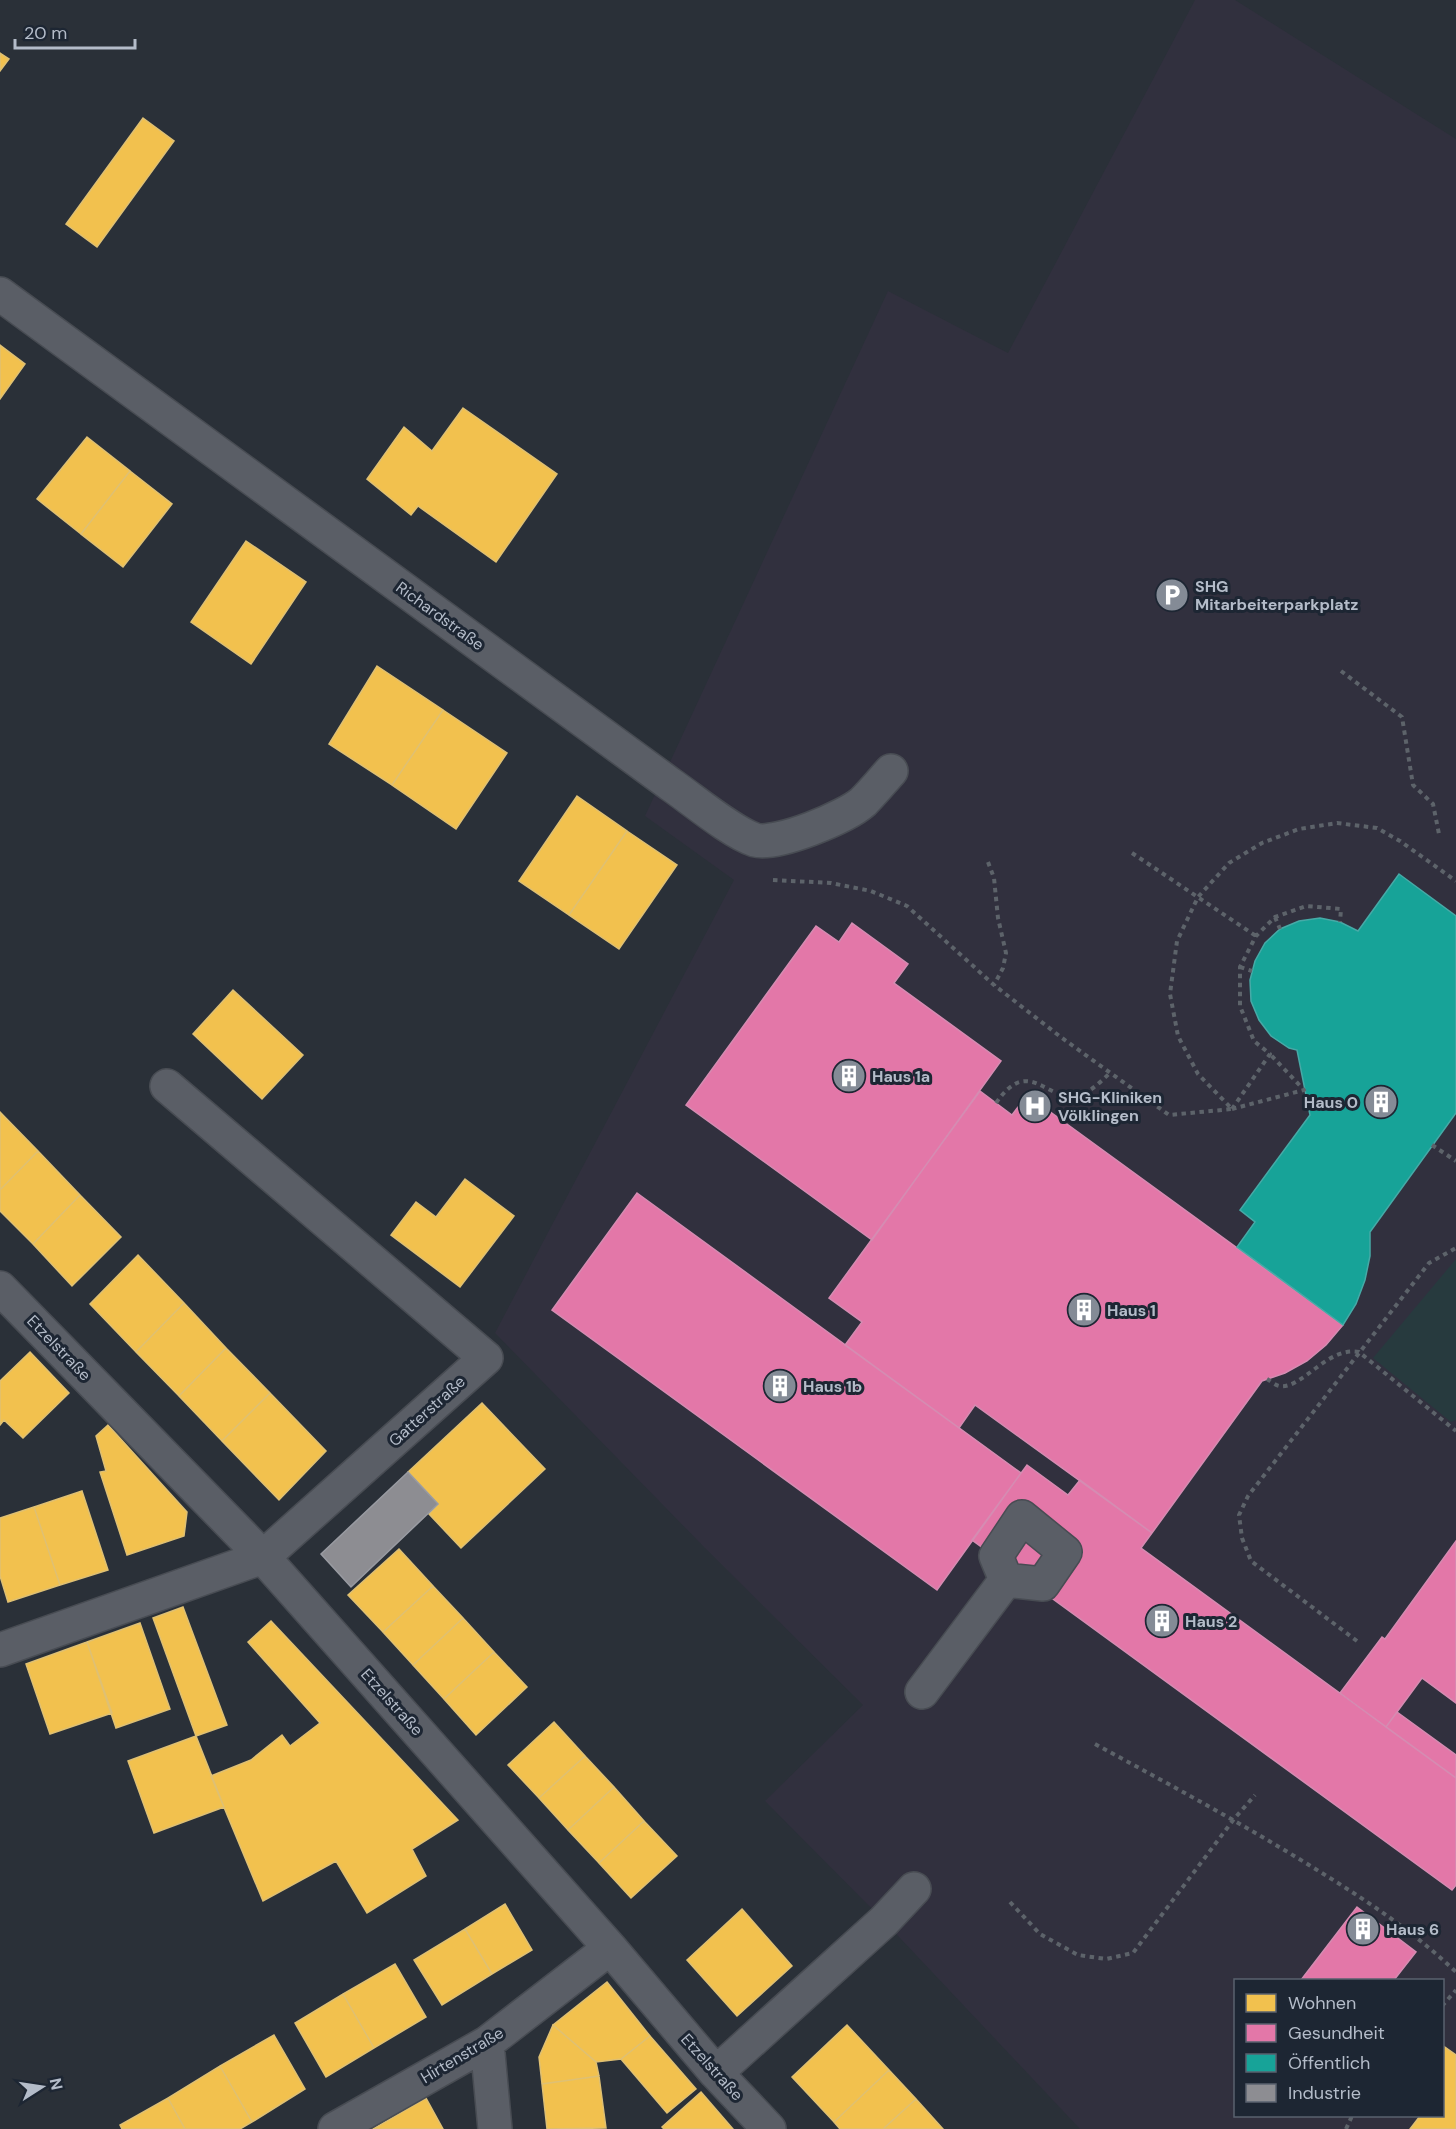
<svg xmlns="http://www.w3.org/2000/svg" width="1456" height="2129" font-family="'DM Sans',sans-serif">
  <style>
    .medical { fill: #31303e; fill-rule: evenodd }
    .green { fill: #273a3e }
    .homes { fill: #f2c14e; stroke: #dfc073; stroke-width: 1.5 }
    .health { fill: #e377a8; stroke: #d58cb2; stroke-width: 1.5 }
    .public { fill: #17a398; stroke: #46aaa7; stroke-width: 1.5 }
    .industry { fill: #8d8d92; stroke: #999ba2; stroke-width: 1.5 }
    .lines { fill: none; stroke-linecap: round; stroke-linejoin: round }
    .minor-casing { stroke: #484c53; stroke-width: 36 }
    .path { stroke: #5d636a; stroke-width: 4; stroke-dasharray: 4.5 4.5; stroke-linecap: butt }
    .minor { stroke: #5a5e66; stroke-width: 33 }
    .labels { text-anchor: middle; dominant-baseline: central; stroke-width: 6; stroke-linejoin: round; paint-order: stroke }
    .poi-label { font-size: 16px; font-weight: bold; fill: #b4bcc9; stroke: #1d2633; text-anchor: start }
    .street-label { font-size: 16px; fill: #b4bcc9; stroke: #1d2633 }
  </style>
  <rect width="100%" height="100%" fill="#2a3038"/>
  <!-- medical -->
  <path class="medical" d="M1195 0H1235L1456 139V2129H1080L884 1921 765 1801 863 1705 705 1548 495 1333 734 880 645 816 888 291 1008 353ZM1236 1980H1442V2116H1236Z"/>
  <!-- green -->
  <path class="green" d="M1456 1259V1420L1451 1422 1373 1358Z"/>
  <!-- homes -->
  <path class="homes" d="M0 53 9 59 0 71Z
    M143 118 174 141 97 247 66 224Z
    M0 345 25 364 0 399Z
    M463 408 557 474 496 562 418 506 411 515 367 479 404 427 432 451Z
    M87 437 130 471 81 534 37 499Z
    M130 471 172 504 123 567 81 534Z
    M246 541 306 582 251 664 191 622Z
    M377 666 443 710 392 785 329 744Z
    M443 710 507 753 456 829 392 785Z
    M577 796 627 831 569 915 519 881Z
    M627 831 677 865 619 949 569 915Z
    M233 990 303 1055 262 1099 193 1034Z
    M0 1112 38 1151 0 1190Z
    M38 1151 80 1195 33 1244 0 1211V1190Z
    M465 1179 514 1216 460 1287 391 1235 416 1202 436 1217Z
    M80 1195 121 1237 72 1286 33 1244Z
    M138 1255 184 1303 136 1352 90 1304Z
    M184 1303 226 1348 179 1396 136 1352Z
    M226 1348 270 1393 222 1441 179 1396Z
    M30 1352 69 1393 23 1438 4 1420 0 1425V1381Z
    M270 1393 326 1451 279 1500 222 1441Z
    M482 1403 545 1469 461 1548 429 1514 438 1504 408 1472Z
    M108 1425 187 1512 184 1536 127 1555 100 1472 106 1471 96 1436Z
    M82 1491 108 1570 60 1585 34 1507Z
    M34 1507 60 1585 8 1602 0 1576V1518Z
    M399 1549 433 1586 383 1632 348 1595Z
    M433 1586 463 1618 413 1665 383 1632Z
    M183 1607 227 1725 196 1736 153 1618Z
    M463 1618 494 1652 444 1699 413 1665Z
    M271 1621 458 1820 412 1849 426 1876 367 1913 336 1861 263 1901 211 1776 251 1760 282 1735 290 1746 320 1723 248 1642Z
    M140 1623 170 1709 116 1728 87 1642Z
    M87 1642 112 1713 50 1734 26 1664Z
    M494 1652 527 1687 476 1735 444 1699Z
    M554 1722 585 1756 539 1798 508 1765Z
    M196 1736 224 1807 154 1833 128 1761Z
    M585 1756 614 1787 568 1830 539 1798Z
    M614 1787 644 1821 599 1863 568 1830Z
    M644 1821 677 1856 631 1898 599 1863Z
    M505 1904 532 1950 492 1974 465 1929Z
    M742 1909 792 1966 737 2016 687 1960Z
    M465 1929 492 1974 442 2005 414 1960Z
    M395 1964 426 2017 374 2048 343 1994Z
    M607 1982 650 2036 621 2059 596 2062 553 2025Z
    M343 1994 374 2048 326 2077 295 2023Z
    M553 2025 596 2062 599 2076 542 2084 539 2057Z
    M847 2025 889 2070 834 2122 792 2077Z
    M274 2035 305 2089 252 2122 220 2066Z
    M650 2036 696 2089 667 2113 621 2059Z
    M1442 2045 1456 2055V2129H1410L1420 2116H1442Z
    M220 2066 252 2122 240 2129H185L168 2098Z
    M889 2070 916 2099 883 2129H840L834 2122Z
    M599 2076 606 2128 547 2129 542 2084Z
    M701 2092 733 2129H664L662 2127Z
    M168 2098 185 2129H122L120 2125Z
    M426 2098 443 2129H373Z
    M916 2099 943 2129H883Z"/>
  <!-- health -->
  <path class="health" d="M852 923 908 964 894 983 1001 1061 872 1240 686 1105 816 926 839 942Z
    M980 1091 1012 1115 1027 1095 1343 1325 1326 1345 1307 1361 1285 1373 1262 1381 1152 1533 975 1405 959 1428 845 1345 862 1322 829 1298Z
    M637 1193 1021 1473 937 1590 552 1310Z
    M1027 1465 1068 1495 1080 1480 1152 1533 1141 1548 1456 1778V1885L1452 1890 972 1540Z
    M1456 1541V1703L1422 1678 1386 1727 1340 1693 1382 1637 1385 1639Z
    M1397 1712 1456 1755V1778L1386 1727Z
    M1357 1907 1416 1952 1394 1980H1301Z"/>
  <!-- public -->
  <path class="public" d="M1399 874 1456 916V1113L1370 1232V1256L1365 1280 1356 1304 1343 1325 1237 1247 1255 1222 1240 1210 1310 1115 1297 1050 1289 1048 1271 1036 1259 1020 1251 1001 1250 980 1255 961 1265 943 1280 929 1299 921 1320 918 1340 922 1358 931Z"/>
  <!-- industry -->
  <path class="industry" d="M408 1472 438 1504 351 1587 321 1554Z"/>
  <g class="lines">
    <defs>
      <path id="minor" d="M0 294 670 784C692 799 731 832 755 840 777 846 846 817 863 802 873 792 882 781 891 771
        M0 1288 263 1557 610 1948 716 2073 769 2129
        M1022 1517 1065 1552 1043 1584 1006 1580 996 1556Z
        M0 1650 263 1557 486 1358 167 1086
        M922 1692 1006 1580
        M487 2043 495 2129
        M716 2073 884 1921 914 1889
        M335 2129 487 2043 610 1948"/>
    </defs>
    <!-- minor casing -->
    <use href="#minor" class="minor-casing"/>
    <!-- path -->
    <path class="path" d="M1341 671 1402 717 1413 785 1433 804 1439 834
      M1132 853 1256 936
      M988 862 994 878 998 918 1006 953 1003 968 994 985
      M773 880 831 883 871 891 907 906 994 985 1062 1038 1169 1115 1232 1109 1198 1074 1178 1036 1170 994 1177 941 1198 897 1229 863 1262 843 1299 829 1337 823 1377 828 1400 841 1456 881
      M1275 917 1280 929
      M1240 967 1252 971
      M996 1103C1030 1054 1046 1104 1080 1095 1092 1091 1101 1081 1110 1073
      M1232 1109 1270 1054 1254 1041 1240 1006V967L1256 936 1275 917 1306 906 1341 909 1340 922
      M1232 1109 1304 1090 1270 1054
      M1432 1145 1456 1161
      M1267 1379C1270 1381 1275 1385 1279 1386 1302 1390 1327 1346 1359 1352L1456 1431
      M1357 1641 1251 1561 1242 1538 1239 1515 1248 1496 1429 1263 1456 1248
      M1095 1744C1167 1783 1239 1822 1309 1865 1361 1897 1411 1929 1456 1972
      M1010 1902 1040 1934 1078 1955 1106 1959 1133 1953 1234 1819 1255 1795
      M1442 2006 1456 1990
      M1346 2129 1352 2116"/>
    <!-- minor -->
    <use href="#minor" class="minor"/>
  </g>
  <!-- icons -->
  <defs>
    <symbol id="parking-disc" viewBox="-11 -11 22 22"><circle r="9.5" fill="#848b96" stroke="#1d2633"/><path d="M-3.5-5.5H1a3.5 3.5 0 0 1 0 7H-1V5.5H-3.5ZM-1-3.4V-.6H.8a1.4 1.4 0 0 0 0-2.8Z" fill="#fff"/></symbol>
    <symbol id="building-disc" viewBox="-11 -11 22 22"><circle r="9.5" fill="#848b96" stroke="#1d2633"/><path d="M-4-6H4V6H1V3H-1V6H-4ZM-2.5-4.3h1.7v1.8h-1.7ZM.8-4.3h1.7v1.8H.8ZM-2.5-1h1.7V.8h-1.7ZM.8-1h1.7V.8H.8Z" fill="#fff"/></symbol>
    <symbol id="hospital-disc" viewBox="-11 -11 22 22"><circle r="9.5" fill="#848b96" stroke="#1d2633"/><path d="M-5-5h3v3.5h4V-5h3V5h-3V1.5h-4V5h-3Z" fill="#fff"/></symbol>
  </defs>
  <g fill-rule="evenodd">
    <use href="#parking-disc" x="1153" y="576" width="38" height="38"/>
    <use href="#building-disc" x="830" y="1057" width="38" height="38"/>
    <use href="#building-disc" x="1362" y="1083" width="38" height="38"/>
    <use href="#hospital-disc" x="1016" y="1087" width="38" height="38"/>
    <use href="#building-disc" x="1065" y="1291" width="38" height="38"/>
    <use href="#building-disc" x="761" y="1367" width="38" height="38"/>
    <use href="#building-disc" x="1143" y="1602" width="38" height="38"/>
    <use href="#building-disc" x="1344" y="1910" width="38" height="38"/>
  </g>
  <g class="labels">
    <!-- poi labels -->
    <g class="poi-label">
      <text x="1195" y="586">SHG<tspan x="1195" dy="18">Mitarbeiterparkplatz</tspan></text>
      <text x="872" y="1076">Haus 1a</text>
      <text x="1058" y="1097">SHG-Kliniken<tspan x="1058" dy="18">Völklingen</tspan></text>
      <text x="1358" y="1102" text-anchor="end">Haus 0</text>
      <text x="1107" y="1310">Haus 1</text>
      <text x="803" y="1386">Haus 1b</text>
      <text x="1185" y="1621">Haus 2</text>
      <text x="1386" y="1929">Haus 6</text>
    </g>
    <!-- street labels -->
    <g class="street-label">
      <text transform="translate(440 616) rotate(36)">Richardstraße</text>
      <text transform="translate(59 1348) rotate(46)">Etzelstraße</text>
      <text transform="translate(427 1411) rotate(-42)">Gatterstraße</text>
      <text transform="translate(392 1702) rotate(48)">Etzelstraße</text>
      <text transform="translate(462 2055) rotate(-31)">Hirtenstraße</text>
      <text transform="translate(712 2067) rotate(48)">Etzelstraße</text>
    </g>
  </g>
  <!-- legend -->
  <rect x="1234" y="1979" width="210" height="138" fill="#1d2633" stroke="#59626f" stroke-width="1.5"/>
  <rect x="1246" y="1994" width="30" height="18" fill="#f2c14e" stroke="#59626f" stroke-width="1.5"/>
  <text x="1288" y="2009" font-size="18" fill="#b4bcc9">Wohnen</text>
  <rect x="1246" y="2024" width="30" height="18" fill="#e377a8" stroke="#59626f" stroke-width="1.5"/>
  <text x="1288" y="2039" font-size="18" fill="#b4bcc9">Gesundheit</text>
  <rect x="1246" y="2054" width="30" height="18" fill="#17a398" stroke="#59626f" stroke-width="1.5"/>
  <text x="1288" y="2069" font-size="18" fill="#b4bcc9">Öffentlich</text>
  <rect x="1246" y="2084" width="30" height="18" fill="#8d8d92" stroke="#59626f" stroke-width="1.5"/>
  <text x="1288" y="2099" font-size="18" fill="#b4bcc9">Industrie</text>
  <!-- north arrow -->
  <g transform="translate(42 2087) rotate(78)" stroke="#1d2633" stroke-width="4.5" paint-order="stroke">
  <path d="M0-4.5L10 22L0 15L-10 22Z" fill="#b4bcc9"/>
  <text y="-9" font-size="16" font-weight="bold" text-anchor="middle" fill="#b4bcc9">N</text>
  </g>
  <!-- scale -->
  <path d="M15 39v9h120v-9" fill="none" stroke="#b4bcc9" stroke-width="3"/>
  <text x="24" y="39" font-size="18" fill="#b4bcc9" stroke="#1d2633" stroke-width="4.5" paint-order="stroke">20 m</text>
</svg>
